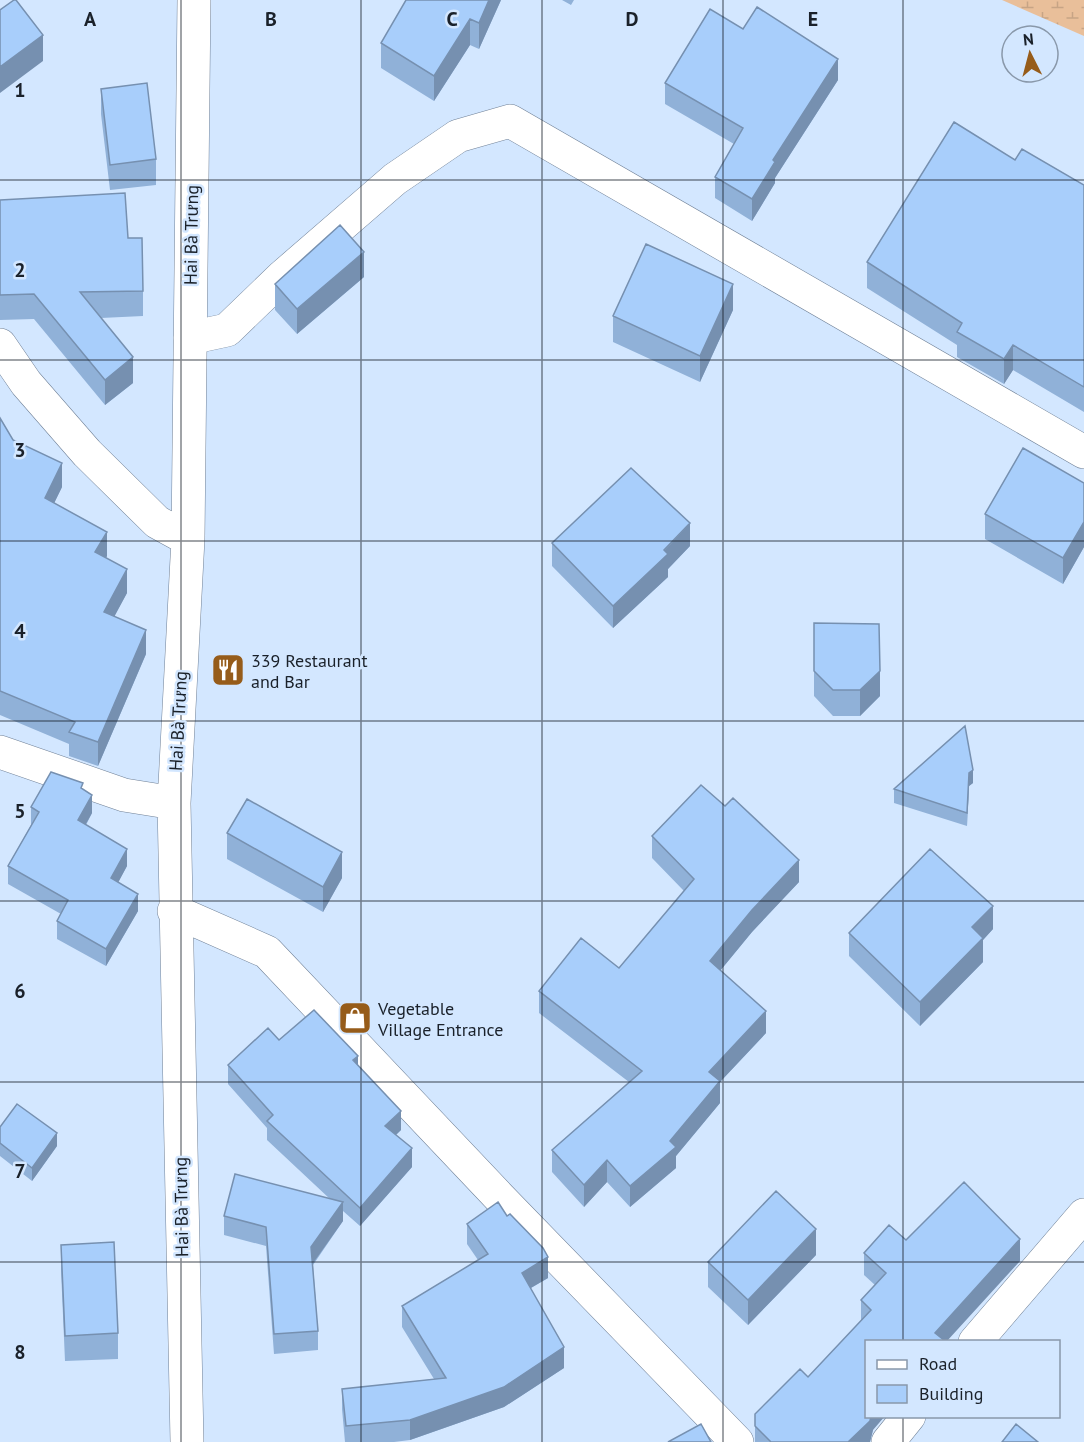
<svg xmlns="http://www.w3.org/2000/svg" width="1084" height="1442" font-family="'PT Sans',sans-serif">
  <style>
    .wetland { fill: url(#wetland-marsh) }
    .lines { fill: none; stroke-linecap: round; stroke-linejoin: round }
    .minor-casing { stroke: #708197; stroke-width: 34 }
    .minor { stroke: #fff; stroke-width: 33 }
    .wall { fill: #90b1d8 }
    .shaded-wall { fill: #7690b0 }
    .building { fill: #a8cefb; stroke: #7690b0; stroke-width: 1.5 }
    .grid { fill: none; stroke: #1a212a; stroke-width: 1.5; stroke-opacity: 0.55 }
    .labels { text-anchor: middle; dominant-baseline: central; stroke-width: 5; stroke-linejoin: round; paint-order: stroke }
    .street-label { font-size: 18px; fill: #1a212a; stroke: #d3e7ff }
    .poi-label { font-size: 18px; fill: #1a212a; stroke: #d3e7ff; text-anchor: start }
    .grid-label { font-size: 20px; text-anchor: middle; font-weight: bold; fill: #1a212a; stroke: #d3e7ff; stroke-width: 5; stroke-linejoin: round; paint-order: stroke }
  </style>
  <defs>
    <pattern id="wetland-marsh" width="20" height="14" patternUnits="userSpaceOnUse" patternTransform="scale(1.5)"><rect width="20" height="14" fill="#e9bf9a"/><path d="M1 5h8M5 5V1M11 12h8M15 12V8" fill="none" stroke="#c7a485"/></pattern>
  </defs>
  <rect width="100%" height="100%" fill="#d3e7ff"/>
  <!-- wetland -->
  <path class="wetland" d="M1002 0H1084V36Z"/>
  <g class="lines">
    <defs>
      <path id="minor" d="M190 338 227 330 283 276 395 179 458 136 510 121 1084 452
        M0 345 26 383 87 453 157 522 188 539
        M0 752 124 795 174 803
        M174 911 267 952 500 1198 737 1442
        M975 1342 1084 1215
        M187 1442 174 803 188 539 194 0
        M888 1442 909 1416"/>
    </defs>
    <!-- minor casing -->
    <use href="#minor" class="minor-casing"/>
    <!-- minor -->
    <use href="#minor" class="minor"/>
  </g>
  <!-- wall -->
  <path class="wall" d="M501 0 479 49 470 45 434 101 381 68V43Z
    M562 0H574L571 5Z
    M743 29 838 80 775 178V183L752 221 715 198V177L734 144 665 104V83Z
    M101 89 156 159V185L110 190 101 114Z
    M1015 160 1084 185V412L1013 370 1004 384 957 357V345L867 288V262Z
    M0 200 128 238 143 291V316L101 318 133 383 105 405 34 319 0 320Z
    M364 277 297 334 275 310V284Z
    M733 310 700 382 613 342V316Z
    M0 418 13 440 62 487 54 503 107 556 106 558 127 593 114 616 146 654 98 766 69 756V744L0 715Z
    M1084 483V547L1063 584 985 539V514Z
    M552 543 690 546 668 569V577L613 628 552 566Z
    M814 623 880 696 860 716H833L814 696Z
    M973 783 969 786 967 826 894 803V789Z
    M83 790 92 813 86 825 127 866 118 882 138 911 106 966 57 939V921L61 914 8 884V866L31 825V807Z
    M227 833 342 878 323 912 227 859Z
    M652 836 799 882 752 932 720 971 766 1033 720 1082V1103L676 1156V1168L630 1207 607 1182 584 1207 552 1172V1150L629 1082 539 1013V991L619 968 684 891 652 858Z
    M993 929 983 940V962L920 1026 849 956V933Z
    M279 1040 358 1065 401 1130 396 1135 412 1167 360 1226 343 1211V1221L313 1265 318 1331V1350L274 1354 266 1246 224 1235V1216L330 1199 267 1140V1128L228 1084V1065Z
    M0 1127 57 1146 32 1181 0 1156Z
    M467 1224 548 1278 531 1288 564 1368 504 1407 410 1440 394 1442H345L342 1409V1389L434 1379 402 1327V1306L478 1260 467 1244Z
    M906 1240 1020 1261 867 1341 873 1430 870 1442H755V1414L808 1377 861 1321V1300L875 1285 864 1275V1253Z
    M61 1245 118 1333V1359L65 1361 61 1270Z
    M816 1255 748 1325 708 1287V1262Z"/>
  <!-- shaded-wall -->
  <path class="shaded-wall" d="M489 0H501L479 49V23Z
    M470 19V45L434 101V76Z
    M43 35V61L0 93V67Z
    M838 59V80L775 178V183L752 221V199L773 160Z
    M364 252V277L297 334V309Z
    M733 284V310L700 382V356Z
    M1013 345V370L1004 384V359Z
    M133 357V383L105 405V380Z
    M62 463V487L45 522V498Z
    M1084 522V547L1063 584V558Z
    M690 523V546L668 569V577L613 628V606Z
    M107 532V556L95 576V552Z
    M127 569V593L104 636V612Z
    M146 630V654L98 766V742Z
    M880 671V696L860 716V690Z
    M973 770V783L969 786 967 826 969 773Z
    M92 795V813L78 838V820Z
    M127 849V866L111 896V878Z
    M342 852V878L323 912V887Z
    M799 860V882L752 932 710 983V961L752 910Z
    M138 894V911L106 966V949Z
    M993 906V929L983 940V962L920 1026V1002L972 927Z
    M766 1011V1033L720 1082V1103L676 1156V1168L630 1207V1186L670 1141 709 1072Z
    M358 1056V1075L353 1060Z
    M401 1111V1130L385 1145V1126Z
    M57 1133V1146L32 1181V1168Z
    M412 1148V1167L360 1226V1208Z
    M607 1160V1182L584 1207V1185Z
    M343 1202V1221L311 1266V1247Z
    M816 1229V1255L748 1325V1300Z
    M1020 1239V1261L947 1341H935V1333Z
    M548 1257V1278L522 1293V1273Z
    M564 1347V1368L504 1407 410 1440V1420Z
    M871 1416H885L873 1430 870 1442H848Z"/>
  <!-- building -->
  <path class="building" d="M14 0H16L43 35 0 67V10Z
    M406 0H489L479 23 470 19 434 76 381 43Z
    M757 7 838 59 773 160 775 162 752 199 715 177 743 128 665 83 710 9 743 29Z
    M147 83 156 159 110 165 101 89Z
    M954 122 1015 160 1022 149 1084 185V387L1013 345 1004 359 957 332 962 323 867 262Z
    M125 193 128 238H142L143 291 80 292 133 357 105 380 34 294 0 295V200Z
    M340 225 364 252 297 309 275 284Z
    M646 244 733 284 700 356 613 316Z
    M0 418 13 440 62 463 45 498 107 532 95 552 127 569 104 612 146 630 98 742 69 732 75 722 0 691Z
    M1023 448 1084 483V522L1063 558 985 514Z
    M631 468 690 523 664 550 668 554 613 606 552 543Z
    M814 623 879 624 880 671 860 690H833L814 671Z
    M965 726 973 770 969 773 967 813 894 789Z
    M51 772 83 783 81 788 92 795 78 820 127 849 111 878 138 894 106 949 57 921 68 900 8 866 39 812 31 807Z
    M701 785 725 806 733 798 799 860 752 910 710 961 766 1011 709 1072 720 1081 670 1141 676 1147 630 1186 607 1160 584 1185 552 1150 642 1071 539 991 581 938 619 968 694 879 652 836Z
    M247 799 342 852 323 887 227 833Z
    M930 849 993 906 972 927 983 938 920 1002 849 933Z
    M314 1010 358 1056 353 1060 401 1111 385 1126 412 1148 360 1208 267 1121 273 1115 228 1065 268 1028 279 1040Z
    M17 1104 57 1133 32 1168 0 1143V1127Z
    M235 1174 343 1202 311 1247 318 1331 274 1334 266 1227 224 1216Z
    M964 1182 1020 1239 935 1333 945 1341H867V1416H871L870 1421 848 1442H771L755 1426V1414L800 1369 808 1377 871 1310 861 1300 886 1273 864 1253 889 1225 906 1240Z
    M776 1191 816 1229 748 1300 708 1262Z
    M498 1202 507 1216 510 1214 543 1248 548 1257 522 1273 564 1347 504 1387 410 1420 346 1426 342 1389 446 1378 402 1306 488 1254 467 1224Z
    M114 1242 118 1333 65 1336 61 1245Z
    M701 1424 711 1442H668Z
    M1016 1424 1038 1442H1002Z"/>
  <!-- grid -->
  <path class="grid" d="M181 0V1442M361 0V1442M542 0V1442M723 0V1442M903 0V1342M0 180H1084M0 360H1084M0 541H1084M0 721H1084M0 901H1084M0 1082H1084M0 1262H1084M903 1416V1442"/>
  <!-- icons -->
  <defs>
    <symbol id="restaurant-square" viewBox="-11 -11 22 22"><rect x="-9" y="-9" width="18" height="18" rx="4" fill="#965c1a" stroke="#d3e7ff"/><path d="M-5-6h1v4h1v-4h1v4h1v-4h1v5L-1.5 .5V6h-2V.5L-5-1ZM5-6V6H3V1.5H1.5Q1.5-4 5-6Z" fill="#fff"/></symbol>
    <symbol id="shop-square" viewBox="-11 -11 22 22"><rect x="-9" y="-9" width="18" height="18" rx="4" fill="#965c1a" stroke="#d3e7ff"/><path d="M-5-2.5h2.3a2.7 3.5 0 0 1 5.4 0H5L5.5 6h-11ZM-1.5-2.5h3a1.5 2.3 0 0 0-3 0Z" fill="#fff"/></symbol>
  </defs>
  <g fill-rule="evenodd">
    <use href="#restaurant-square" x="209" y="651" width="38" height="38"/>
    <use href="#shop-square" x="336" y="999" width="38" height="38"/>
  </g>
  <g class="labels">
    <!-- street labels -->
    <g class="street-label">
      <text transform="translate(191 235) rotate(-89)">Hai Bà Trưng</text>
      <text transform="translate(178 721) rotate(-87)">Hai Bà Trưng</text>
      <text transform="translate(181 1207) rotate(-91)">Hai Bà Trưng</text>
    </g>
    <!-- poi labels -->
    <g class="poi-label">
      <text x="251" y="660">339 Restaurant<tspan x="251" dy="21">and Bar</tspan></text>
      <text x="378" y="1008">Vegetable<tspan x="378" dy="21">Village Entrance</tspan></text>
    </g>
  </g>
  <g class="grid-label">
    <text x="90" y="26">A</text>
    <text x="271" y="26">B</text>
    <text x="452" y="26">C</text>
    <text x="632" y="26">D</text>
    <text x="813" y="26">E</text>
    <text x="20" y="97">1</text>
    <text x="20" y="277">2</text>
    <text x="20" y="457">3</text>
    <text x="20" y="638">4</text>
    <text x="20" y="818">5</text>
    <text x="20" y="998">6</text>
    <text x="20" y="1178">7</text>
    <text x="20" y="1359">8</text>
  </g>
  <!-- legend -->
  <rect x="865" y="1340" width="195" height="78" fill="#d3e7ff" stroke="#8998aa" stroke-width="1.5"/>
  <rect x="877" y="1360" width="30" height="9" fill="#ffffff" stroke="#8998aa" stroke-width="1.5"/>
  <text x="919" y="1370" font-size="18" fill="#1a212a">Road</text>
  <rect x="877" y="1385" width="30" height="18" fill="#a8cefb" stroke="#8998aa" stroke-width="1.5"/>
  <text x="919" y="1400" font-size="18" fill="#1a212a">Building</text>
  <!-- north arrow -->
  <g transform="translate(1030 54) rotate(354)"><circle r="28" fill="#d3e7ff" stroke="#8998aa" stroke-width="1.5"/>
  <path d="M0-4.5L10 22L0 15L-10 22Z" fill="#965c1a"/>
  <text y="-9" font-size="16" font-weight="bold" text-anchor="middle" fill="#1a212a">N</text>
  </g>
</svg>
